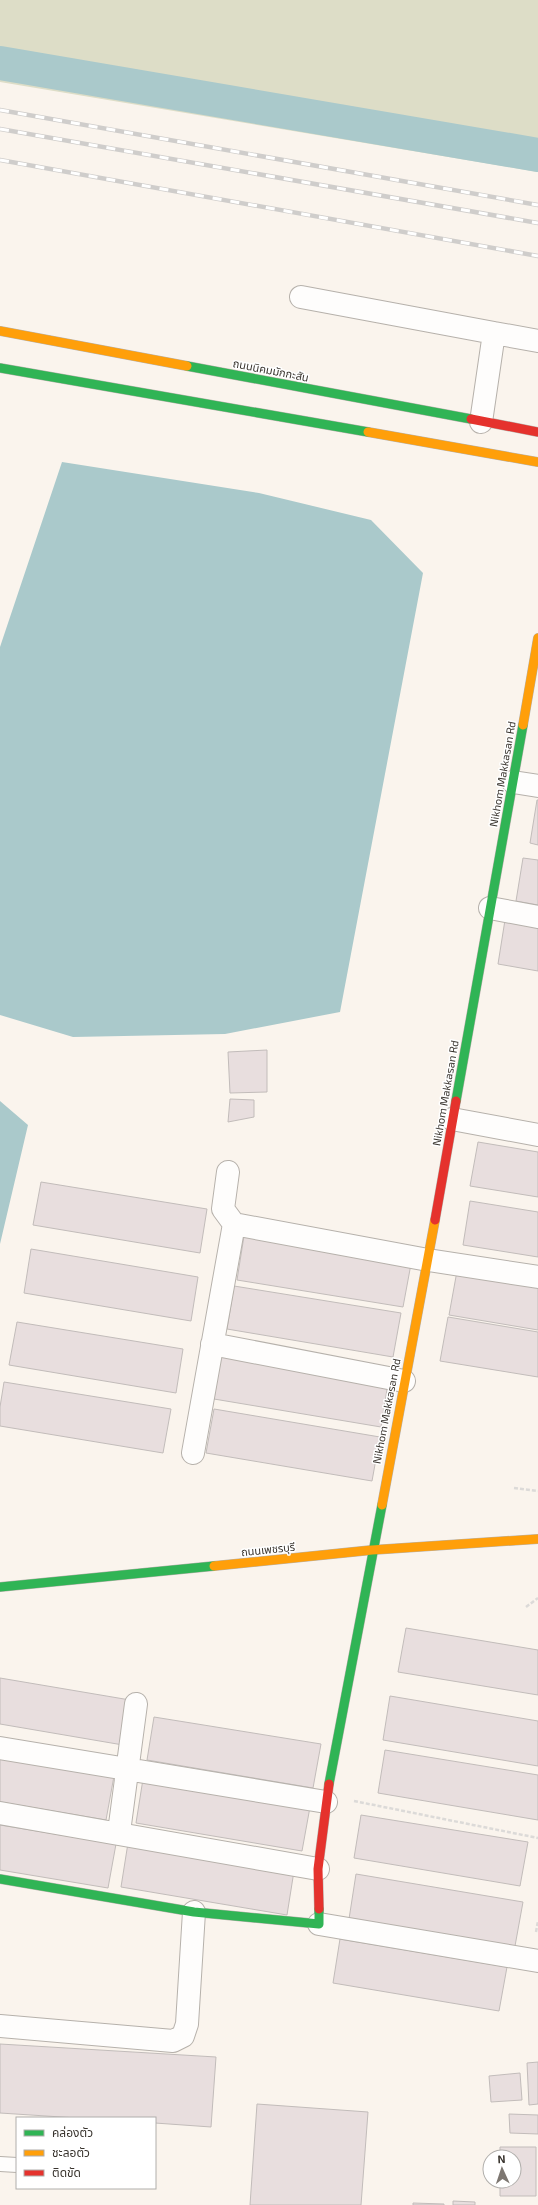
<svg xmlns="http://www.w3.org/2000/svg" width="538" height="2205" font-family="'Exo 2','Noto Sans Thai',sans-serif">
  <style>
    .green { fill: #ddddc7 }
    .water { fill: #aac9cb }
    .lines { fill: none; stroke-linecap: round; stroke-linejoin: round }
    .canal { stroke: #aac9cb; stroke-width: 34 }
    .building { fill: #e8dede; stroke: #c2bcba }
    .lane-casing { stroke: #b6b1ab; stroke-width: 16 }
    .street-casing { stroke: #b6b1ab; stroke-width: 24 }
    .fast-casing { stroke: #b6b1ab; stroke-width: 10 }
    .slow-casing { stroke: #b6b1ab; stroke-width: 10 }
    .jam-casing { stroke: #b6b1ab; stroke-width: 10 }
    .path { stroke: #dcdad8; stroke-width: 2.5; stroke-dasharray: 4 2; stroke-linecap: butt }
    .lane { stroke: #fefdfc; stroke-width: 14 }
    .street { stroke: #fefdfc; stroke-width: 22 }
    .fast { stroke: #30b455; stroke-width: 9 }
    .slow { stroke: #ff9f0a; stroke-width: 9 }
    .jam { stroke: #e5322d; stroke-width: 9 }
    .rail-casing { stroke: #cfcdcb; stroke-width: 4.5 }
    .rail { stroke: #fff; stroke-width: 3; stroke-dasharray: 9; stroke-linecap: butt }
    .labels { text-anchor: middle; dominant-baseline: central; stroke-width: 3; stroke-linejoin: round; paint-order: stroke }
    .street-label { font-size: 11px; fill: #39342e; stroke: #fff }
  </style>
  <rect width="100%" height="100%" fill="#faf4ed"/>
  <!-- green -->
  <path class="green" d="M0 0H538V172L0 82Z"/>
  <!-- water -->
  <path class="water" d="M62 462 259 493 371 520 423 573 340 1012 225 1034 73 1037 0 1015V647Z
    M0 1101 28 1125 0 1244Z"/>
  <g class="lines">
    <!-- canal -->
    <path class="canal" d="M0 63 538 155"/>
  </g>
  <!-- building -->
  <path class="building" d="M537 800H538V845L530 843Z
    M523 858 538 860V905L516 901Z
    M505 920 538 926V971L498 964Z
    M267 1050V1092L230 1093 228 1052Z
    M230 1099 254 1100V1117L228 1122Z
    M478 1142 538 1152V1197L470 1186Z
    M41 1182 207 1209 200 1253 33 1225Z
    M470 1201 538 1212V1257L463 1245Z
    M244 1236 411 1264 403 1307 237 1280Z
    M31 1249 198 1277 191 1321 24 1293Z
    M457 1271 538 1285V1330L449 1315Z
    M234 1286 401 1313 393 1357 227 1329Z
    M448 1317 538 1332V1377L440 1361Z
    M17 1322 183 1349 176 1393 9 1365Z
    M221 1355 388 1383 381 1427 214 1399Z
    M4 1382 171 1409 163 1453 0 1426V1407Z
    M214 1409 380 1437 372 1481 206 1453Z
    M406 1628 538 1650V1695L398 1672Z
    M0 1678 130 1700 123 1745 0 1724Z
    M390 1696 538 1721V1766L383 1740Z
    M154 1717 321 1744 313 1788 147 1760Z
    M385 1750 538 1775V1820L378 1793Z
    M0 1757 114 1776 106 1820 0 1802Z
    M143 1779 310 1807 302 1851 136 1823Z
    M361 1815 528 1842 520 1886 354 1858Z
    M0 1825 116 1844 108 1888 0 1870Z
    M128 1843 294 1871 287 1915 121 1887Z
    M356 1874 523 1902 515 1946 349 1919Z
    M340 1939 507 1967 499 2011 333 1983Z
    M0 2044 216 2057 211 2127 155 2123V2118H77L0 2113Z
    M538 2062V2104L529 2105 527 2063Z
    M520 2073 522 2100 491 2102 489 2076Z
    M257 2104 368 2112 361 2205H250Z
    M509 2114 538 2115V2134L510 2133Z
    M500 2147H536V2196H500V2181H514V2157H500Z
    M453 2201 475 2202V2205H453Z
    M413 2203 444 2204V2205H413Z"/>
  <g class="lines">
    <defs>
      <path id="lane" d="M0 2164 17 2165"/>
      <path id="street" d="M301 297 494 333 481 422
        M494 333 538 341
        M513 782 538 786
        M490 908 538 917
        M452 1119 538 1135
        M228 1172 223 1209 234 1224
        M212 1344 404 1381
        M193 1453 234 1224 428 1260 538 1277
        M0 1748 326 1802
        M0 1813 318 1869
        M119 1832 136 1704
        M319 1924 538 1961
        M0 2026 173 2041 183 2036 187 2024 194 1912"/>
      <path id="fast" d="M187 366 471 419
        M0 368 368 432
        M456 1101 523 725
        M0 1587 214 1566
        M329 1784 382 1505
        M0 1879 194 1912 319 1924V1909"/>
      <path id="slow" d="M0 331 187 366
        M368 432 538 462
        M523 725 538 638
        M382 1505 435 1220
        M214 1566 372 1550 538 1539"/>
      <path id="jam" d="M471 419 538 432
        M435 1220 456 1101
        M319 1909 318 1869 329 1784"/>
    </defs>
    <!-- lane casing -->
    <use href="#lane" class="lane-casing"/>
    <!-- street casing -->
    <use href="#street" class="street-casing"/>
    <!-- fast casing -->
    <use href="#fast" class="fast-casing"/>
    <!-- slow casing -->
    <use href="#slow" class="slow-casing"/>
    <!-- jam casing -->
    <use href="#jam" class="jam-casing"/>
    <!-- path -->
    <path class="path" d="M514 1488 538 1491
      M526 1607 538 1598
      M354 1801 538 1838
      M536 1932 538 1921"/>
    <!-- lane -->
    <use href="#lane" class="lane"/>
    <!-- street -->
    <use href="#street" class="street"/>
    <!-- fast -->
    <use href="#fast" class="fast"/>
    <!-- slow -->
    <use href="#slow" class="slow"/>
    <!-- jam -->
    <use href="#jam" class="jam"/>
    <defs>
      <path id="rail" d="M0 110 538 205
        M0 129 538 223
        M0 160 538 256"/>
    </defs>
    <!-- rail casing -->
    <use href="#rail" class="rail-casing"/>
    <!-- rail -->
    <use href="#rail" class="rail"/>
  </g>
  <g class="labels">
    <!-- street labels -->
    <g class="street-label">
      <text transform="translate(271 370) rotate(11)">ถนนนิคมมักกะสัน</text>
      <text transform="translate(502 774) rotate(-80)">Nikhom Makkasan Rd</text>
      <text transform="translate(445 1093) rotate(-80)">Nikhom Makkasan Rd</text>
      <text transform="translate(386 1411) rotate(-79)">Nikhom Makkasan Rd</text>
      <text transform="translate(268 1549) rotate(-6)">ถนนเพชรบุรี</text>
    </g>
  </g>
  <!-- legend -->
  <rect x="16" y="2117" width="140" height="72" fill="#ffffff" stroke="#b0aeab"/>
  <rect x="24" y="2130" width="20" height="6" fill="#30b455" stroke="#b0aeab"/>
  <text x="52" y="2137" font-size="12" fill="#39342e">คล่องตัว</text>
  <rect x="24" y="2150" width="20" height="6" fill="#ff9f0a" stroke="#b0aeab"/>
  <text x="52" y="2157" font-size="12" fill="#39342e">ชะลอตัว</text>
  <rect x="24" y="2170" width="20" height="6" fill="#e5322d" stroke="#b0aeab"/>
  <text x="52" y="2177" font-size="12" fill="#39342e">ติดขัด</text>
  <!-- north arrow -->
  <g transform="translate(502 2169) rotate(357)"><circle r="19" fill="#ffffff" stroke="#b0aeab"/>
  <path d="M0-3L7 15L0 10L-7 15Z" fill="#7d7771"/>
  <text y="-6" font-size="11" font-weight="bold" text-anchor="middle" fill="#39342e">N</text>
  </g>
</svg>
